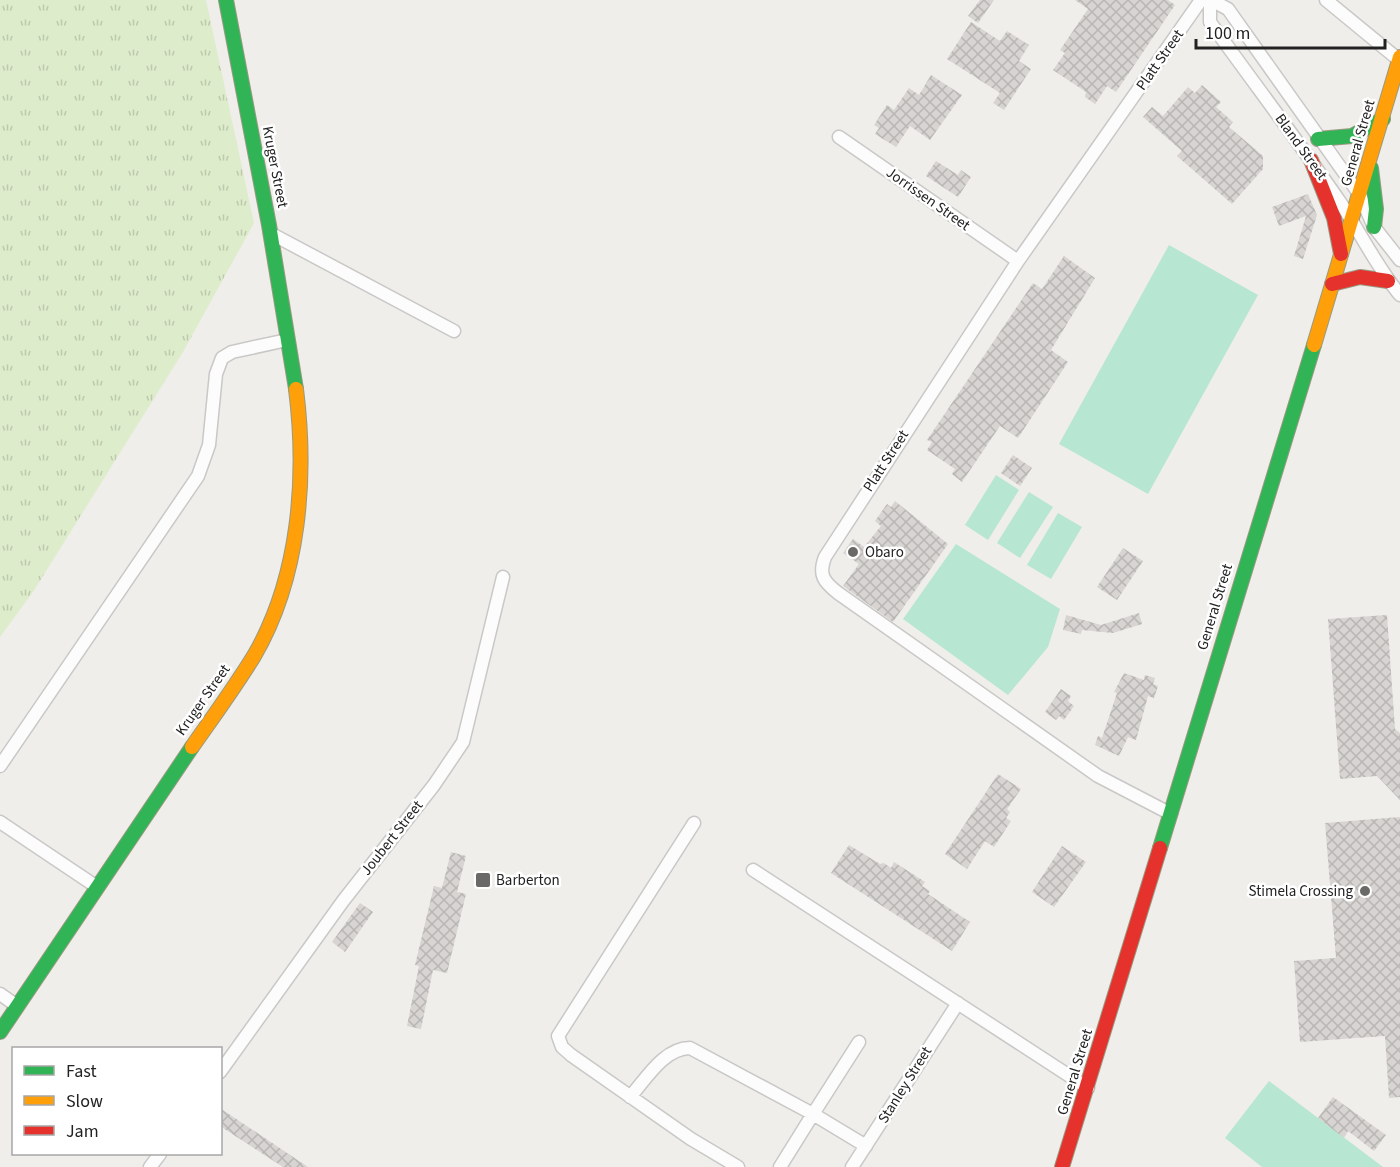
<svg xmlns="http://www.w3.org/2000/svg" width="1400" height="1167" font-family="'Source Sans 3',sans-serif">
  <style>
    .grass { fill: url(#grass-tufts) }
    .pitch { fill: #b7e6d2 }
    .building { fill: url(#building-cross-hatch) }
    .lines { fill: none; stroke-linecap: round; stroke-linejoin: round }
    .street-casing { stroke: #c9c8c7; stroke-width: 15 }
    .fast-casing { stroke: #999a82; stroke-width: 16 }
    .slow-casing { stroke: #999a82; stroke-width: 16 }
    .jam-casing { stroke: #999a82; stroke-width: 16 }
    .street { stroke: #fdfcfc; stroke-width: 12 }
    .fast { stroke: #30b455; stroke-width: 14 }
    .slow { stroke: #ff9f0a; stroke-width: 14 }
    .jam { stroke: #e5322d; stroke-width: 14 }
    .poi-dot { fill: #6a6968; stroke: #fff; stroke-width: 2 }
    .labels { text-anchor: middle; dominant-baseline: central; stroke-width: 5; stroke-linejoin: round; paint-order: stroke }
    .street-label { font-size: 15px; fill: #222; stroke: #fff }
    .poi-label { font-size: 15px; fill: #222; stroke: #fff; text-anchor: start }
  </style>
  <defs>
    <pattern id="grass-tufts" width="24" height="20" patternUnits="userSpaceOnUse" patternTransform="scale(1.5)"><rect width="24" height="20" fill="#ddeccb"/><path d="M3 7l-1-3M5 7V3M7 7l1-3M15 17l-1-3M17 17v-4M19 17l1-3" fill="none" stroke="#bdcaae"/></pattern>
    <pattern id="building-cross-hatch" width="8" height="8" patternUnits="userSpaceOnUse" patternTransform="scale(1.5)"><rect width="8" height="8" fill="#d7d4d2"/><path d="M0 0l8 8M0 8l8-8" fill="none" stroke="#b8b6b4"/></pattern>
  </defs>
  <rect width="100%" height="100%" fill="#f0eeeb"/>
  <!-- grass -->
  <path class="grass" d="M0 0H206L254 223 183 352 33 592 0 637Z"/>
  <!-- pitch -->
  <path class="pitch" d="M1169 245 1258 295 1148 494 1059 444Z
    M996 475 1019 490 988 540 965 525Z
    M1029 492 1053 507 1020 558 997 543Z
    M1058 513 1082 527 1051 579 1027 565Z
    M956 544 1060 609 1048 647 1008 695 903 619Z
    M1269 1081 1383 1167H1262L1225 1138Z"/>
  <!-- building -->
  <path class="building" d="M980 0H994L978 23 968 16Z
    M1075 0H1168L1175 5 1116 92 1107 86 1095 104 1085 97 1086 92 1053 70 1065 53 1060 50 1088 9Z
    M971 22 1000 41 1007 31 1029 45 1019 61 1031 69 1004 110 993 103 1000 93 947 59Z
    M931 75 962 95 930 140 910 126 896 147 875 134 879 128 874 125 887 105 894 110 909 88 919 95Z
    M1202 85 1221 102 1216 107 1233 122 1229 127 1263 156V169L1232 204 1177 156 1182 151 1143 117 1152 107 1163 116 1188 87 1195 93Z
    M936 161 958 175 961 170 971 177 958 197 926 176Z
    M1308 194 1317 215 1303 259 1294 256 1306 216 1279 226 1272 207Z
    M1064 256 1095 278 1051 350 1068 362 1018 438 1000 426 962 482 952 474 955 469 927 450 932 442 927 440 1033 283 1042 289Z
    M1013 455 1032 468 1020 486 1001 473Z
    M895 501 948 544 893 622 843 586 859 564 843 553 853 539 864 547 881 526 875 521 887 504 891 507Z
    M1123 548 1143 561 1117 600 1097 587Z
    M1139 613 1142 624 1113 633 1082 630 1081 634 1063 630 1066 615 1101 625Z
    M1387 615 1395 729 1400 733V800L1377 776 1340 779 1328 619Z
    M1124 673 1144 680 1145 675 1155 678 1153 684 1158 686 1154 698 1148 696 1136 740 1128 737 1119 756 1095 745 1098 736 1102 738 1117 693 1114 692Z
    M1061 689 1071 696 1068 701 1074 706 1064 720 1059 716 1056 720 1045 712Z
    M998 774 1021 789 1007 809 1010 812 1006 818 1011 821 994 847 985 841 967 869 945 854Z
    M1400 817V1097L1389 1098 1385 1036 1300 1042 1294 961 1336 958 1325 823Z
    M849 845 880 864 884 863 891 868 894 862 925 882 922 886 930 891 928 894 970 922 952 951 831 873Z
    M1062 846 1086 862 1054 907 1032 892Z
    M451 852 466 856 457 892 466 894 447 973 433 970 421 1029 407 1026 419 966 415 965 434 886 442 888Z
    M360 903 373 912 345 952 332 942Z
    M1333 1097 1386 1135 1374 1151 1348 1131 1344 1138 1318 1118Z
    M220 1108 308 1167H283L220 1126Z"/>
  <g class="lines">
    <defs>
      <path id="street" d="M1210 0V22C1253 82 1298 141 1340 202 1360 232 1376 266 1400 295
        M1211 0 1228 9 1360 195 1374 227 1400 260
        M1326 0 1399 60
        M839 137 1018 261
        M270 233 454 331
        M0 766 198 476 209 445 216 374 222 358 232 352 287 340
        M1171 814 1098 776 838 593C824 582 818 575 825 557L1018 261 1201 0
        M0 822 97 887
        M694 823 558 1036 562 1047 571 1055 691 1139 738 1167
        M753 870 1088 1088
        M0 994 17 1006
        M220 1072 343 901 434 785 463 742 503 577
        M630 1097C646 1079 664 1048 690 1048L813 1114 859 1042
        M150 1167 160 1154
        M780 1167 813 1114 866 1146
        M852 1167 958 1003"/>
      <path id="fast" d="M226 0 269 225 296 389
        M1318 139 1352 136 1383 119
        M1371 168 1376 209 1374 227
        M1160 848 1314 345
        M0 1032 192 747"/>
      <path id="slow" d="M1314 345 1400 57
        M192 747C213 717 235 687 254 656 300 577 307 477 296 389"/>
      <path id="jam" d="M1311 160 1334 218 1341 254
        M1332 284 1360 277 1388 281
        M1062 1167 1160 848"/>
    </defs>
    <!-- street casing -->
    <use href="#street" class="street-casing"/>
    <!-- fast casing -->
    <use href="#fast" class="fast-casing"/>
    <!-- slow casing -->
    <use href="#slow" class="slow-casing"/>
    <!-- jam casing -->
    <use href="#jam" class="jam-casing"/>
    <!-- street -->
    <use href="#street" class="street"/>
    <!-- fast -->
    <use href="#fast" class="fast"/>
    <!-- slow -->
    <use href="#slow" class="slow"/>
    <!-- jam -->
    <use href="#jam" class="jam"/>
  </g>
  <!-- markers -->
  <g class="poi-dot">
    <circle cx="853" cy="552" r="6"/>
    <rect x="475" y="872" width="16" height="16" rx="3"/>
    <circle cx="1365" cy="891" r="6"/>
  </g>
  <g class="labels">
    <!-- street labels -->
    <g class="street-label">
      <text transform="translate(1160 60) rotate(-55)">Platt Street</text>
      <text transform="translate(1358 143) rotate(-74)">General Street</text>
      <text transform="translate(1301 147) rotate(54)">Bland Street</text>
      <text transform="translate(275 167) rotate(79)">Kruger Street</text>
      <text transform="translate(928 199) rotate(35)">Jorrissen Street</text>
      <text transform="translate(886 461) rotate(-57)">Platt Street</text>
      <text transform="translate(1215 607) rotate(-73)">General Street</text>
      <text transform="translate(203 700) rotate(-55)">Kruger Street</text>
      <text transform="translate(392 838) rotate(-52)">Joubert Street</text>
      <text transform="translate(1075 1072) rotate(-73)">General Street</text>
      <text transform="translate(905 1085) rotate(-58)">Stanley Street</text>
    </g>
    <!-- poi labels -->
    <g class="poi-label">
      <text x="865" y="552">Obaro</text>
      <text x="496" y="880">Barberton</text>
      <text x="1353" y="891" text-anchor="end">Stimela Crossing</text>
    </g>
  </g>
  <!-- legend -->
  <rect x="12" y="1047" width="210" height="108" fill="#ffffff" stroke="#a7a7a7" stroke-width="1.5"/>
  <rect x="24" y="1066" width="30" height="9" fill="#30b455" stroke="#a7a7a7" stroke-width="1.5"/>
  <text x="66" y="1077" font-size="18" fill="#222222">Fast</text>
  <rect x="24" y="1096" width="30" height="9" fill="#ff9f0a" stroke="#a7a7a7" stroke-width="1.5"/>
  <text x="66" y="1107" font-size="18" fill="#222222">Slow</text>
  <rect x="24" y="1126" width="30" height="9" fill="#e5322d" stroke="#a7a7a7" stroke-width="1.5"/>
  <text x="66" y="1137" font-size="18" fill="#222222">Jam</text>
  <!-- scale -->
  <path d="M1196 39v9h189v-9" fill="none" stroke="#222222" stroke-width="3"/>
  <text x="1205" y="39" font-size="18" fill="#222222" stroke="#ffffff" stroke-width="4.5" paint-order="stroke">100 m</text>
</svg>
